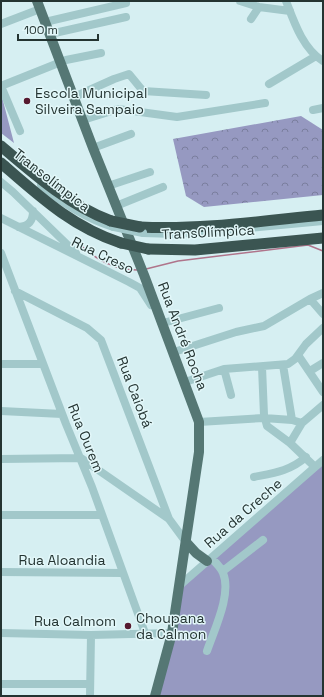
<svg xmlns="http://www.w3.org/2000/svg" width="324" height="697" font-family="'Space Grotesk',sans-serif">
  <style>
    .green { fill: #9699c1 }
    .forest { fill: url(#forest-crowns) }
    .lines { fill: none; stroke-linecap: round; stroke-linejoin: round }
    .stream { stroke: #af748b; stroke-width: 1.5 }
    .minor { stroke: #a2c8ca; stroke-width: 8 }
    .major { stroke: #557774; stroke-width: 10 }
    .highway { stroke: #3b5552; stroke-width: 11 }
    .minor-bridge { stroke: #a2c8ca; stroke-width: 8 }
    .highway-bridge { stroke: #3b5552; stroke-width: 11 }
    .poi-dot { fill: #56192f; stroke: #e2f7f9; stroke-width: 1.5 }
    .labels { text-anchor: middle; dominant-baseline: central; stroke-width: 3; stroke-linejoin: round; paint-order: stroke }
    .poi-label { font-size: 14px; fill: #243432; stroke: #e2f7f9; text-anchor: start }
    .street-label { font-size: 14px; fill: #243432; stroke: #e2f7f9 }
  </style>
  <defs>
    <pattern id="forest-crowns" width="20" height="18" patternUnits="userSpaceOnUse"><rect width="20" height="18" fill="#9699c1"/><path d="M2 6a3 3 0 1 1 6 0M12 15a3 3 0 1 1 6 0" fill="none" stroke="#7a7e9d"/></pattern>
  </defs>
  <rect width="100%" height="100%" fill="#d6eff2"/>
  <!-- green -->
  <path class="green" d="M1 94 2 97 14 143 1 133Z
    M323 461V696H152L180 583Z"/>
  <!-- forest -->
  <path class="forest" d="M301 116 323 130V195L204 207 186 196 173 139Z"/>
  <g class="lines">
    <!-- stream -->
    <path class="stream" d="M83 247C98 261 117 270 138 270
      M146 269 178 261 308 245 323 251"/>
    <!-- minor -->
    <path class="minor" d="M240 1 259 7 290 11
      M286 1C294 22 303 49 323 61
      M251 19 259 7
      M45 22 126 3
      M1 24 40 9
      M50 34 126 17
      M269 84 316 56
      M1 86 66 60 101 53
      M1 86 20 131
      M74 97 114 79 129 74 143 91 206 95
      M313 110 323 108
      M83 120 118 109 177 117 265 103
      M93 148 131 134
      M1 182 13 192 76 253
      M41 185C63 204 85 218 113 227
      M108 186 150 172
      M116 206 163 187
      M1 218 129 282 140 288 151 305
      M19 227C29 226 33 221 33 211
      M248 228 323 221
      M143 233 175 234 237 229
      M1 253 66 424 92 487 145 633
      M15 291 87 328 101 340 169 519 186 542
      M310 299 323 293
      M163 323 219 308
      M174 352 236 332 264 326 310 299 323 314
      M298 355 323 392
      M3 364H43
      M283 365 292 420 302 423
      M262 367 264 415 267 426 290 443 315 467
      M224 369 231 395
      M310 371 323 363
      M185 382 224 369 288 364 295 359 306 344 323 328
      M1 411 62 414
      M199 422 264 418 292 420
      M290 443 302 423 323 405
      M1 459 81 458 169 519
      M254 477C274 473 290 471 306 457
      M1 515H102
      M223 571 263 540
      M1 572 123 573
      M179 586 323 460
      M1 633 91 635 172 633
      M207 651C214 630 232 594 223 573 221 567 215 562 211 558
      M1 684H90
      M90 696 91 635"/>
    <!-- major -->
    <path class="major" d="M37 1 93 148 144 275 199 422V452L172 633 155 696
      M186 542 196 553 207 561"/>
    <!-- highway -->
    <path class="highway" d="M1 146C35 175 69 205 111 221
      M1 163C39 196 72 227 121 243
      M140 227C201 230 262 221 323 215
      M148 249 195 250 323 238"/>
    <!-- minor-bridge -->
    <path class="minor-bridge" d="M114 227 143 233"/>
    <!-- highway-bridge -->
    <path class="highway-bridge" d="M111 221 140 227
      M121 243 148 249"/>
  </g>
  <!-- markers -->
  <g class="poi-dot">
    <circle cx="27" cy="101" r="4"/>
    <circle cx="128" cy="626" r="4"/>
  </g>
  <g class="labels">
    <!-- poi labels -->
    <g class="poi-label">
      <text x="35" y="93">Escola Municipal<tspan x="35" dy="16">Silveira Sampaio</tspan></text>
      <text x="136" y="618">Choupana<tspan x="136" dy="16">da Calmon</tspan></text>
    </g>
    <!-- street labels -->
    <g class="street-label">
      <text transform="translate(52 180) rotate(38)">Transolímpica</text>
      <text transform="translate(208 232) rotate(-3)">TransOlímpica</text>
      <text transform="translate(103 255) rotate(26)">Rua Creso</text>
      <text transform="translate(183 336) rotate(69)">Rua André Rocha</text>
      <text transform="translate(135 392) rotate(69)">Rua Caiobá</text>
      <text transform="translate(86 438) rotate(68)">Rua Ourem</text>
      <text transform="translate(243 513) rotate(-41)">Rua da Creche</text>
      <text x="62" y="560">Rua Aloandia</text>
      <text x="75" y="621">Rua Calmom</text>
    </g>
  </g>
  <!-- border -->
  <rect width="324" height="697" fill="none" stroke="#243432" stroke-width="4"/>
  <!-- scale -->
  <path d="M18 34v6h80v-6" fill="none" stroke="#243432" stroke-width="2"/>
  <text x="24" y="34" font-size="12" fill="#243432" stroke="#e2f7f9" stroke-width="3" paint-order="stroke">100 m</text>
</svg>
